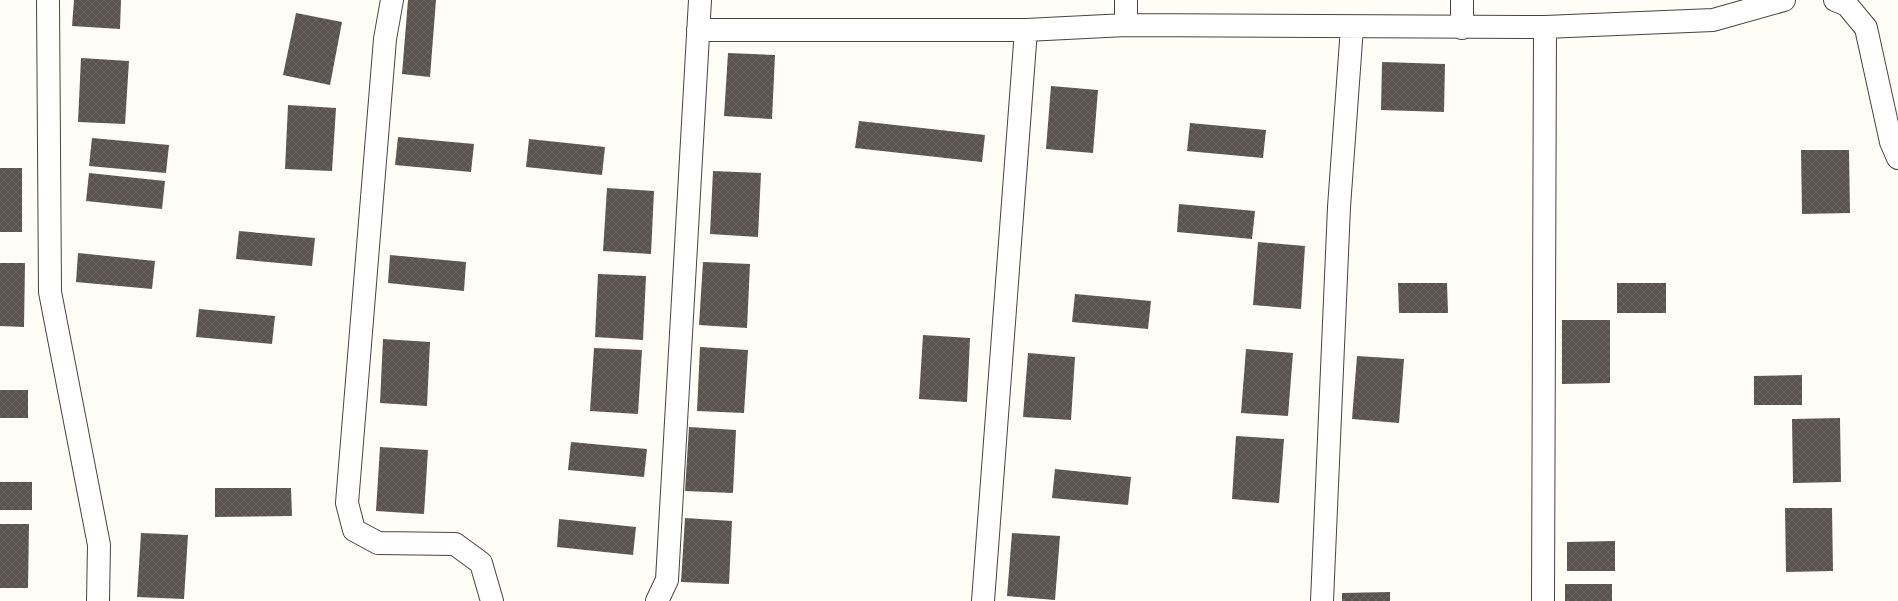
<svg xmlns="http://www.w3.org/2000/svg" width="1898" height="601" font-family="'Roboto Serif',serif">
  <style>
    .building { fill: url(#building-cross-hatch) }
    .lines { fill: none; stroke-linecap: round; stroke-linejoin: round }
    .street-casing { stroke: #444; stroke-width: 24 }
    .street { stroke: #fff; stroke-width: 22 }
  </style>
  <defs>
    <pattern id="building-cross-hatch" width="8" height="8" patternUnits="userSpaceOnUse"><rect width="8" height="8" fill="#5a524d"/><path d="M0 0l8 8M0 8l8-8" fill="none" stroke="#6d6662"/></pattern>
  </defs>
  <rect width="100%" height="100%" fill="#fffdf5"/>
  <!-- building -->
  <path class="building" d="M74 0H121L120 29 72 26Z
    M408 0H436L430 77 402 74Z
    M296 13 342 22 330 85 283 75Z
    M728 53 775 55 772 119 724 116Z
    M81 58 129 61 125 124 78 122Z
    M1382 62 1445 64 1444 112 1381 110Z
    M1051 86 1098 90 1093 153 1046 149Z
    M288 105 336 108 332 171 285 169Z
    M859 121 985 135 982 162 855 148Z
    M1190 123 1266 130 1263 158 1187 151Z
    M398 137 474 144 471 172 395 165Z
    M92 138 169 145 166 173 89 166Z
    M529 139 605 147 602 175 526 167Z
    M1801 150H1849L1850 213 1802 214Z
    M0 168H22V232H0Z
    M713 171 761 173 758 237 710 234Z
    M89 173 165 181 162 209 86 201Z
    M607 188 654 191 651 254 603 251Z
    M1179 204 1255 211 1252 239 1177 232Z
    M239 231 315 238 312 266 236 259Z
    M1258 242 1305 246 1301 309 1253 305Z
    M78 253 155 261 152 289 76 282Z
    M390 255 466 262 464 291 388 283Z
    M703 262 750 264 747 328 699 325Z
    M0 263H25L24 327 0 326Z
    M598 274 646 276 643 340 595 337Z
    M1398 283H1447L1448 313H1399Z
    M1617 283H1666V313H1617Z
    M1075 294 1151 301 1148 329 1072 322Z
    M199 309 275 316 272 344 196 337Z
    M1562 320H1610V383L1562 384Z
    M923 335 970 338 967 402 919 399Z
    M383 339 430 342 427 406 380 403Z
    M700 347 748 350 744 413 697 411Z
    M594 348 642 350 638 414 590 411Z
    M1246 349 1293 353 1288 416 1241 413Z
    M1028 353 1075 357 1071 420 1023 417Z
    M1357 356 1404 359 1399 423 1352 419Z
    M1802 375V405H1754V376Z
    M0 390H28V418H0Z
    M1840 418 1841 482 1793 483 1792 419Z
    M689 427 736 430 733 493 685 491Z
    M1236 436 1284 439 1279 503 1232 499Z
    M571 442 647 449 644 477 568 470Z
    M380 447 428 450 424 514 376 511Z
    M1055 469 1131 477 1128 505 1052 498Z
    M0 482H32V510H0Z
    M215 488H291L292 516 215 517Z
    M1785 508H1832L1833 571 1786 572Z
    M685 518 732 521 729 584 681 582Z
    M559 519 636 527 633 555 557 547Z
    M0 524H29L28 588H0Z
    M141 533 188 535 184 599 137 597Z
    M1012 533 1060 536 1055 600 1007 596Z
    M1615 541V571H1567V542Z
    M1565 584H1612V601H1565Z
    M1390 592V601H1342V593Z"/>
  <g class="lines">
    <defs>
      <path id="street" d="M48 0 50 292 99 545 98 601
        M392 0 385 39 347 503 354 530 378 543 455 544 481 563 492 601
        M1462 0V28
        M1835 0 1847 5 1866 28 1891 142 1898 158
        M1126 25V0
        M698 30H1026L1126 25 1545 27 1713 20 1784 0
        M657 601 667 580 700 0
        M983 601 1026 30
        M1322 601 1339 207 1352 27
        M1543 601 1545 27"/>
    </defs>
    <!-- street casing -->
    <use href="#street" class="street-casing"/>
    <!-- street -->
    <use href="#street" class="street"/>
  </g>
</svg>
